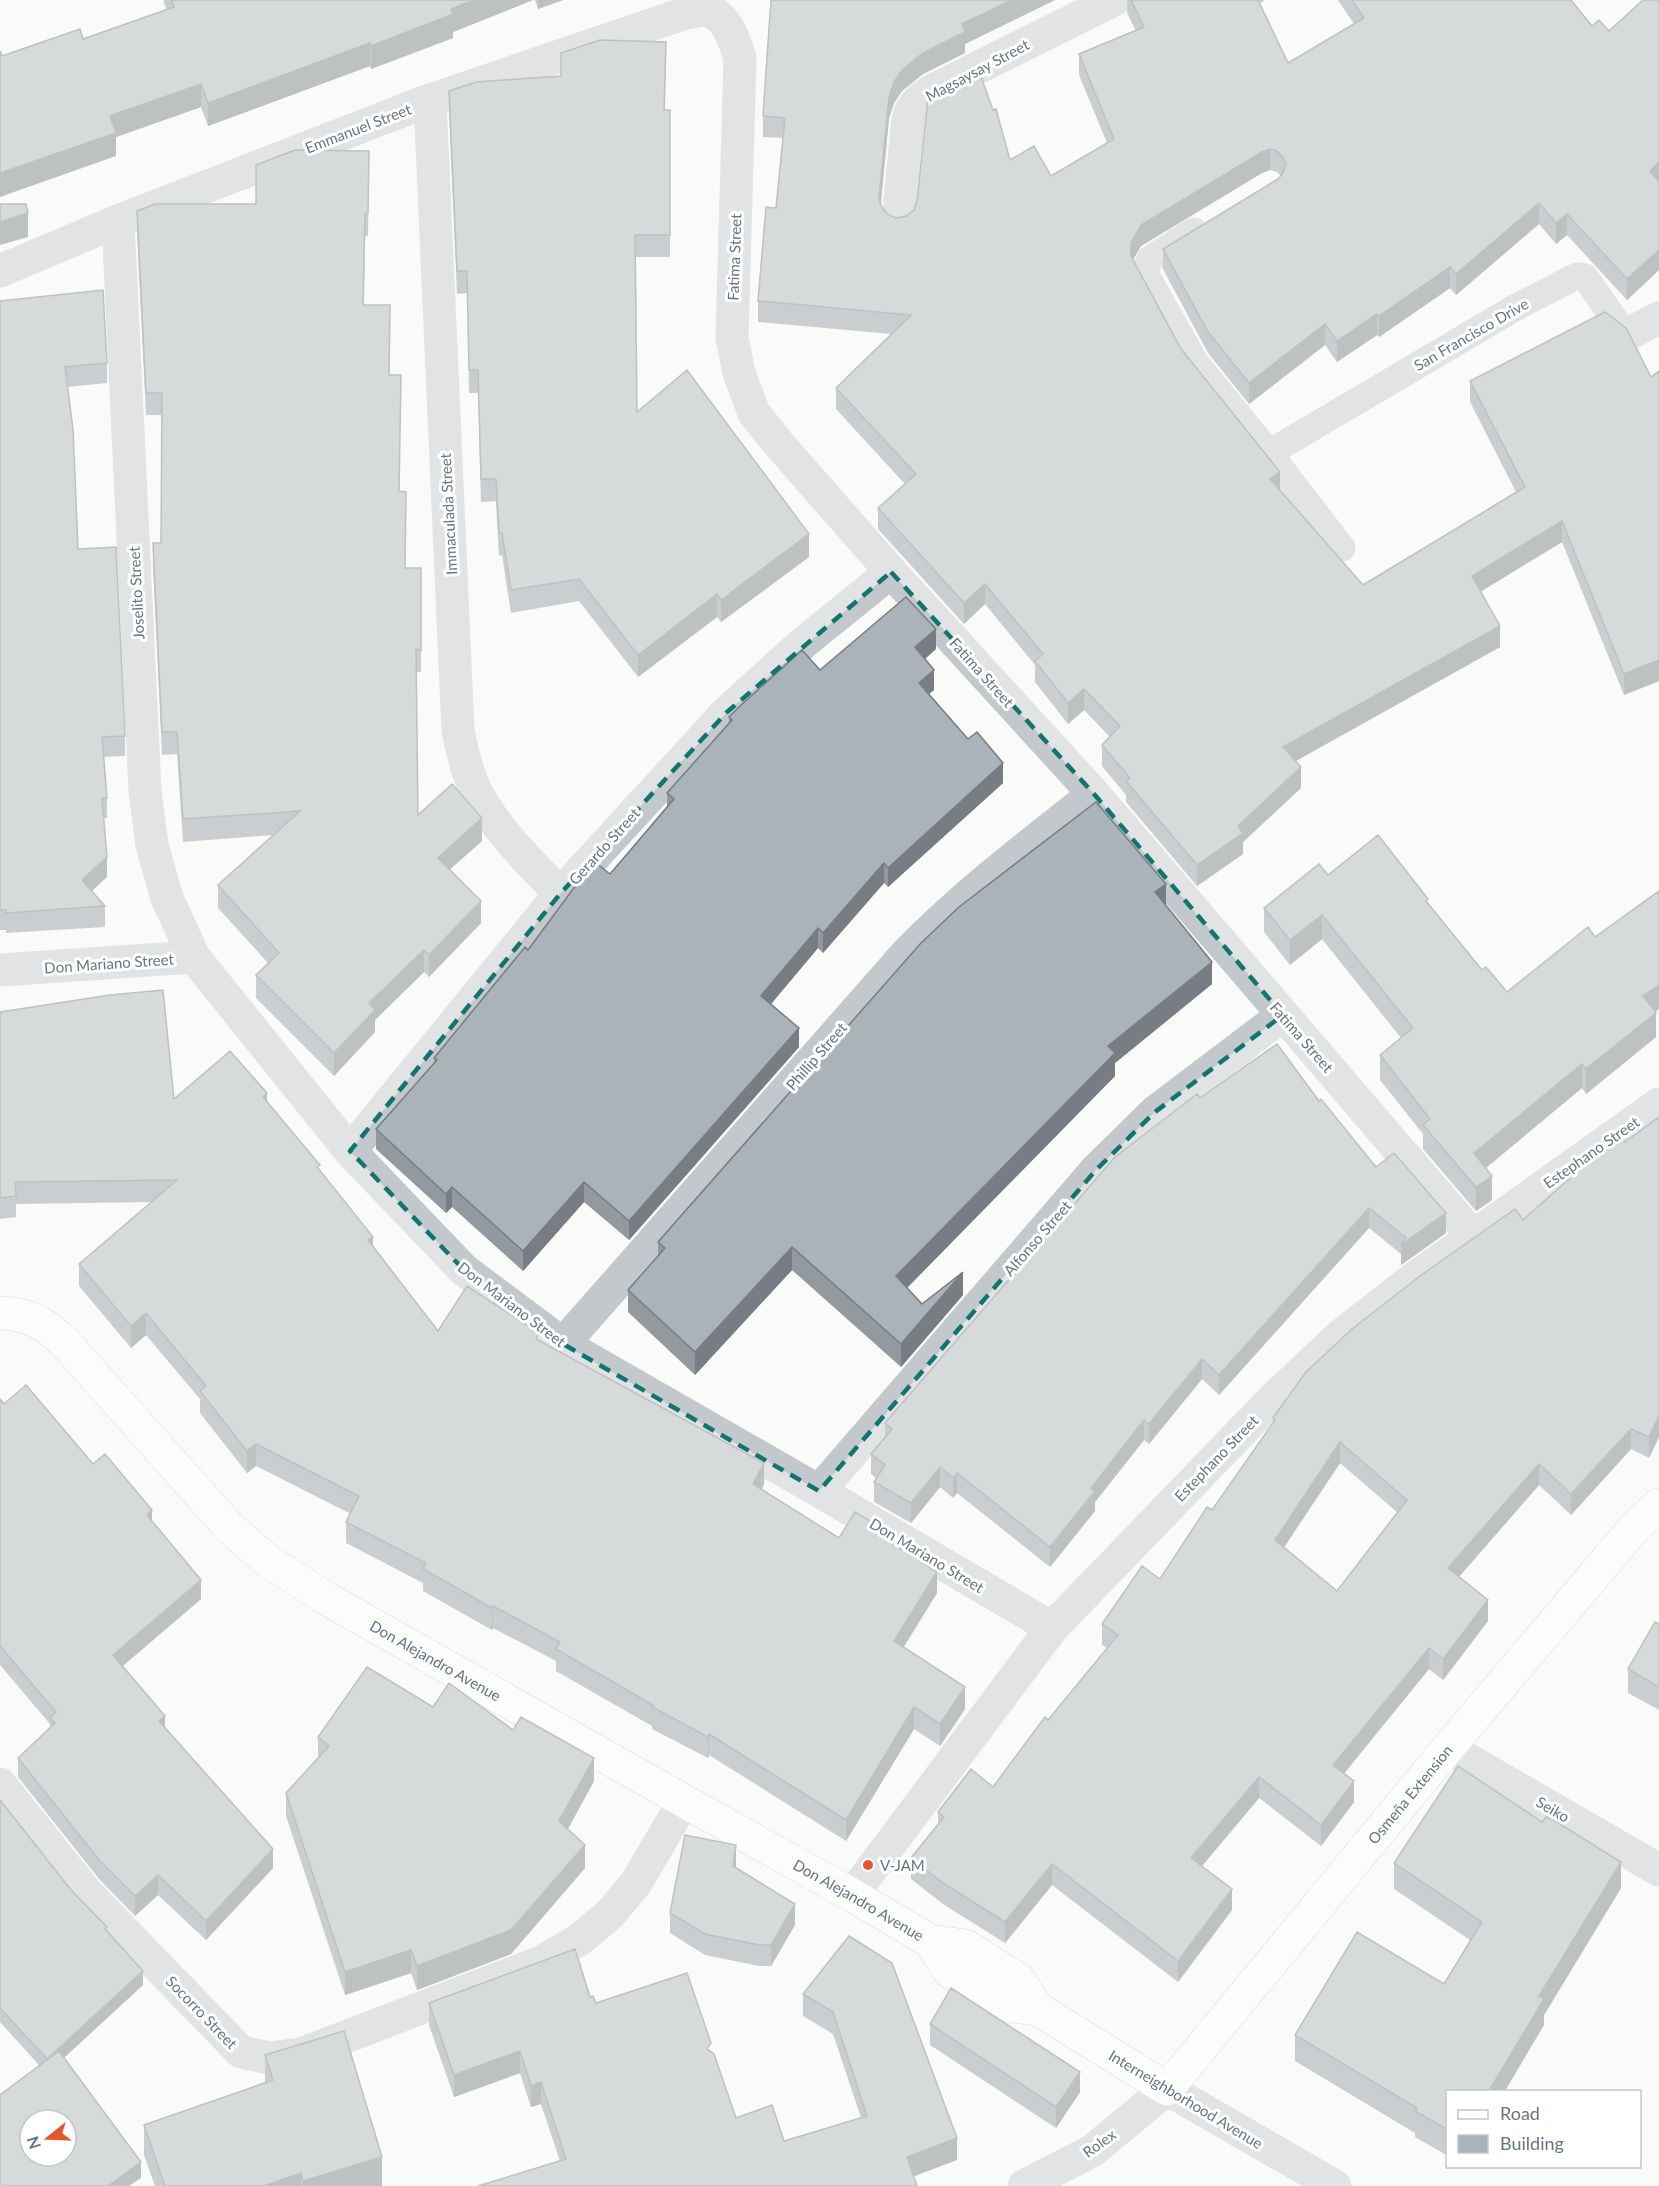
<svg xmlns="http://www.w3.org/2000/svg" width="1659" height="2186" font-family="Lato,sans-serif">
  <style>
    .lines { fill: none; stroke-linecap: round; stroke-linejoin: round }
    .secondary-casing { stroke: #b3babf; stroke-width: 34 }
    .lane { stroke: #c3c8cc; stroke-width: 27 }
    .street { stroke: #c3c8cc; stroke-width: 33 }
    .secondary { stroke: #fff; stroke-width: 33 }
    .wall { fill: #929a9f; fill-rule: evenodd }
    .shaded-wall { fill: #777d82 }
    .building { fill: #aab3b9; stroke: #777d82; stroke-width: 1.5; fill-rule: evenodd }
    .marked { fill: none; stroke: #0f766e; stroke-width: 4.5; stroke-dasharray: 12 8; stroke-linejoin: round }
    .poi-dot { fill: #e4572e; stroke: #fff; stroke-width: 2 }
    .labels { text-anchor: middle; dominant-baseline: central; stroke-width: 6; stroke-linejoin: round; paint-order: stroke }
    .street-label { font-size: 15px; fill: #657683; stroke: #fff }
    .poi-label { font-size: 15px; fill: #657683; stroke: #fff; text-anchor: start }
  </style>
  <rect width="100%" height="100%" fill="#fafaf8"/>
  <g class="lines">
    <defs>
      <g id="secondary">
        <path id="s1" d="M0 1313C31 1314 46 1324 67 1345L229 1527 268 1561 329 1600 684 1801 852 1895 930 1941 965 1946 1019 1980 1038 2009 1167 2089 1448 1748 1635 1527 1659 1505"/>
        <path d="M930 1941 949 1971 1004 2005 1038 2009"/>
      </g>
    </defs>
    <!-- secondary casing -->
    <use href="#secondary" class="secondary-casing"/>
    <!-- lane -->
    <path class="lane" d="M1194 231 1150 259 1145 270 1147 277 1195 362 1269 453 1342 548
      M1269 453 1518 306 1577 276 1585 277 1620 327 1632 332"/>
    <!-- street -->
    <path class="street" d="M430 100 458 731C463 755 469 781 482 802 502 836 533 865 560 894
      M898 220 908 120C911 105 920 98 933 90L1114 0
      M118 221 145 791 152 845 167 898 194 957 350 1151 464 1270 563 1344 819 1491 1052 1628
      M0 271 118 221 430 100 686 13C692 12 700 9 705 10 727 14 734 40 740 58L732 338 739 373 754 413 778 443 891 572 1094 794 1473 1236
      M1632 332 1659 318
      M0 970 194 957
      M350 1151 560 894 727 712 802 644 891 572
      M563 1344 907 953C965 894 1029 845 1094 794
      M819 1491 1096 1170 1155 1112 1283 1015
      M1448 1748 1659 1870
      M0 1784 86 1892 241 2052 269 2058 301 2054 541 1962 579 1940 610 1914 636 1883 684 1801
      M852 1895 1052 1628 1273 1399 1340 1336 1409 1282 1659 1104
      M1024 2186 1092 2151 1167 2089 1335 2186"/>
    <!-- secondary -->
    <use href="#secondary" class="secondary"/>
  </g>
  <!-- wall -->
  <path class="wall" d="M164 0H533L453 32V38L371 69 370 66 208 126 201 107 116 137V156L2 56 83 39 167 10 164 3Z
    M535 0H563L538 9Z
    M771 0H1055L965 44V53L923 74 902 91 894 103 889 118 881 205 887 214 896 218 906 216 1010 160 1051 176 1107 143 1079 75V54L1136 31 1127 13V0H1265L1260 3 1288 63 1354 24 1338 0H1571L1592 26 1609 31 1659 0V270L1627 300 1567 235 1556 244 1539 224 1456 295 1450 288 1379 337 1377 335 1337 362 1325 345 1249 404 1208 353 1163 269V249L1278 179 1281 176 1277 172 1270 170 1262 173 1141 246 1133 260 1181 349 1280 491 1363 585 1516 492 1470 402V381L1651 377 1659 371V681L1624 695 1562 542 1481 591 1500 647 1296 761 1301 788 1243 842V854L1197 886 1126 802V795L1102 766V745L1110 737 1084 710 1068 724 1035 682V665L985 604 964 624 878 529V508L905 484 836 409V388L891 334 758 322V301L776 208 783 138 763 137V116Z
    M666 64 665 110H670V257H636L637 412 809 557 721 622 717 617 638 677 579 601 511 613 502 555 499 556 496 501 481 502 478 393H469L467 293 457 294 449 113V91L561 76Z
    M369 151 368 236H365L364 305 389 375 406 568H421V672H416L418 815 482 841 450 869 481 923 429 977 424 972 375 1020V1032L334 1076 256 998V975L268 963 218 908V885L273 835 183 842 177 754 162 755 153 566V543H161L162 415H146L137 234V211L256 204Z
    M0 301 107 363V383L67 387 78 549 125 736V756L104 757 107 798V818H104L107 877 91 891 105 906V927L6 933V930H0Z
    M936 649 925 659 934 690 929 694 1003 783 888 887 884 883 823 953 818 948 780 993 771 1004 799 1047 629 1240 584 1202 523 1271 452 1207 446 1213 376 1149V1129L434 1063V1058L528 950 610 874 667 806V793L729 723V717L820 670Z
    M1328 875 1428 903 1482 970 1507 992 1655 1012 1656 1037 1586 1094 1582 1088 1485 1168 1492 1200 1476 1211 1423 1149V1134L1380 1080V1055L1401 1038 1322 939 1290 965 1264 932V908Z
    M1166 905 1212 984 1115 1063V1076L907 1288 922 1304 963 1295 901 1367 792 1270 695 1375 628 1312V1290L658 1257V1242Z
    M0 1012 174 1099 267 1102 320 1170 373 1246 438 1331 539 1340 764 1484 762 1489 839 1538 887 1541 937 1593 904 1647 965 1709 940 1746 914 1729 846 1841 709 1755 708 1758 652 1729V1726L556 1671V1661L493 1628 492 1630 423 1591V1583L346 1543V1522L351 1514 256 1466 247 1473 200 1413V1399L146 1335 131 1348 79 1286V1264L152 1202 16 1204V1217L0 1219Z
    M1200 1098 1319 1101 1376 1167 1446 1233 1401 1265V1254L1369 1228 1219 1395 1202 1379 1149 1444 1144 1440 1095 1502V1511L1050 1567 957 1493 953 1498 940 1487 911 1523 874 1502V1482L876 1478 871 1474V1454L885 1437V1423Z
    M1659 1117 1649 1458 1631 1449 1571 1515 1539 1485 1459 1577 1488 1621 1443 1680 1429 1669 1344 1774 1354 1802 1321 1846 1259 1798 1202 1866 1232 1910 1178 1982 1052 1885 1005 1943 943 1904 911 1879V1858L938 1824V1812L993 1787 1107 1648 1102 1645V1624L1160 1579 1212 1510 1273 1423V1418L1523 1220ZM1340 1463 1398 1513 1337 1591 1284 1547Z
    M0 1399 4 1404 93 1464 152 1522 201 1599 123 1666 165 1728 273 1868 206 1940 158 1895 135 1916 100 1880 18 1777V1758L50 1728V1724L0 1665Z
    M1659 1624V1710L1628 1693V1669Z
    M433 1707 513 1730 594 1781 568 1829 585 1868 511 1954 417 1990 411 1973 345 1995 286 1816V1793L318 1758V1737Z
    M0 1800 71 1890 107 1931 143 1985 64 2058 141 2178 0 2022Z
    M1394 1863 1621 1888 1544 2015V2025L1448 2091V2156L1415 2137V2133L1295 2061V2035L1444 1984 1470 1940 1394 1889Z
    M736 1866V1868L795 1925 771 1966H759L705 1955 670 1933V1913Z
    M849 1936 957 2160 560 2161 541 2104 531 2107 520 2073 454 2097 429 2025V2003L590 1997 596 2003 711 2051 736 2118 784 2141 861 2118 833 2034 803 2016V1994Z
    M930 2024 1080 2092 1056 2128 930 2045Z
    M265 2055 382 2186H155L144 2155V2125L265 2083Z"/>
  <!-- shaded-wall -->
  <path class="shaded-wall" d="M474 0H533L453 32V38L371 69V46L451 9Z
    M538 0H563L538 9Z
    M1012 0H1055L965 44V53L923 74 902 91 894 103 889 118 879 218V197L889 97 894 82 902 70 962 24Z
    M370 43V66L208 126V103Z
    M201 84V107L116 137V156L0 197V173L110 116Z
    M1270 149V170L1262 173 1141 246 1131 263V243L1141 225 1262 152Z
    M1659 162V183L1650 171Z
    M1539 203V224L1456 295V274Z
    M28 213V237L0 245V222Z
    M1567 214V235L1556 244V223Z
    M1659 250V270L1627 300V279Z
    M1450 267V288L1379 337V316Z
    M1377 314V335L1337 362V341Z
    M1325 324V345L1249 404V383Z
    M1280 472V493L1270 479Z
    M1562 521V542L1472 597V576Z
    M809 534V557L721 622V600Z
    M985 584V604L964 624V603Z
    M717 594V617L638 677V655Z
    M1500 626V647L1283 768V747Z
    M936 629V649L915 667V647Z
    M1659 660V681L1624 695V674Z
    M934 670V690L919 702V683Z
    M1084 689V710L1068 724V703Z
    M1003 763V783L888 887V868Z
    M1301 767V788L1243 842V854L1197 886V865Z
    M482 818V841L438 880V858Z
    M107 857V877L82 900V880Z
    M884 863V883L823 953V933Z
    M1166 884V907L1155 892Z
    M481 901V923L429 977V955Z
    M1322 915V939L1290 965V940Z
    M818 928V948L761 1016V996Z
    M424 950V972L375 1020V1032L334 1076V1053L369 1003Z
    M1212 962V984L1115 1063V1076L896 1299V1276L1108 1046Z
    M1659 985V1009L1643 1021V996Z
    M1656 1013V1037L1586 1094V1069Z
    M799 1028V1047L629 1240V1221Z
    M1582 1064V1088L1474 1178V1153Z
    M267 1093V1115L263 1097Z
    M1492 1176V1200L1476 1211V1187Z
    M584 1182V1202L523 1271V1251Z
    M452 1187V1207L446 1213V1194Z
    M1369 1208V1228L1219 1395V1375Z
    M1446 1213V1233L1401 1265V1245Z
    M373 1237V1259L368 1240Z
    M792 1247V1270L695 1375V1352Z
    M963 1272V1295L901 1367V1344Z
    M146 1313V1335L131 1348V1326Z
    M1202 1359V1379L1149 1444V1424Z
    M1659 1416V1437L1649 1458V1437Z
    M1144 1420V1440L1095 1502V1511L1050 1567V1547L1091 1488Z
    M1631 1429V1449L1571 1515V1494Z
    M1340 1442V1463L1275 1561V1540Z
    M256 1444V1466L247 1473V1451Z
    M764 1463V1484L753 1506V1484Z
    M1539 1464V1485L1448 1589V1568Z
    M940 1467V1487L911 1523V1503Z
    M957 1473V1493L953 1498V1478Z
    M152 1510V1529L147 1515Z
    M887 1531V1553L882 1537Z
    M937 1572V1593L894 1662V1641Z
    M201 1580V1599L113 1674V1655Z
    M1488 1600V1621L1443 1680V1659Z
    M493 1606V1628L492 1630V1608Z
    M1429 1648V1669L1333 1786V1765Z
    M965 1687V1709L940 1746V1724Z
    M914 1707V1729L846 1841V1820Z
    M165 1716V1735L159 1721Z
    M709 1734V1755L708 1758V1737Z
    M594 1758V1781L559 1845V1821Z
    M1259 1777V1798L1191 1879V1858Z
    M1354 1781V1802L1321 1846V1825Z
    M585 1845V1868L511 1954 417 1990V1966Z
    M736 1845V1866L733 1886V1866Z
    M273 1849V1868L206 1940V1921Z
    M1621 1862V1888L1544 2015V2025L1505 2091H1489L1539 1996Z
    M1052 1864V1885L1005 1943V1922Z
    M158 1875V1895L135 1916V1896Z
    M1232 1889V1910L1178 1982V1961Z
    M795 1904V1925L771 1966V1945Z
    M411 1950V1973L345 1995V1972Z
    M143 1971V1985L47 2073V2059Z
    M520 2051V2073L454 2097V2075Z
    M1080 2072V2092L1056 2128V2107Z
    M541 2082V2104L531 2107V2086Z
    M957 2138V2160L907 2179V2157Z
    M382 2157V2186H303V2181Z
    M141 2162V2178L129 2186H108Z
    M301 2173V2186H264Z"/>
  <!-- building -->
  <path class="building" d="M171 0H474L451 9 453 14 371 46 370 43 208 103 201 84 110 116 116 133 0 173V51L2 56 80 29 83 39 174 7Z
    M771 0H1012L962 24 965 32 923 53 902 70 894 82 889 97 879 197 881 206 887 214 896 218 906 216 914 210 917 201 928 98 942 85 978 68 993 110 996 109 1010 160 1034 146 1051 176 1114 139 1079 54 1144 27 1131 0H1258L1288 63 1364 18 1352 0H1571L1592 26 1599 20 1609 31 1643 0H1659V162L1650 171 1659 182V250L1627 279 1567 214 1556 223 1539 203 1456 274 1450 267 1379 316 1377 314 1337 341 1325 324 1249 383 1208 332 1163 249 1278 179 1283 173 1286 165 1283 157 1277 151 1270 149 1262 152 1141 225 1131 243V256L1181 349 1280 472 1270 479 1363 585 1525 487 1470 381 1605 312 1626 328 1651 377 1659 371V660L1624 674 1562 521 1472 576 1500 626 1283 747 1301 767 1238 826 1243 833 1197 865 1126 781 1130 778 1102 745 1120 726 1084 689 1068 703 1035 661 1043 654 985 584 964 603 878 508 916 474 836 388 911 315 758 301 766 207 776 208 785 118 763 116Z
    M600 40 666 42 664 110H670V235H635L637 412 687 370 809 534 721 600 717 594 638 655 579 579 511 590 502 533H499L496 479H481L478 370H469L467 271H457L449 91 476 82 561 76V53Z
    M295 150 369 151 368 214H365L363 305H390L389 375H401L399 491 406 492 405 568H421V650L416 649 418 815 452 784 482 818 438 858 481 901 429 955 424 950 369 1003 375 1010 334 1053 256 975 279 953 218 885 300 811 183 819 177 732H162L153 543H161L162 393H146L137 211 155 204H256V165Z
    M0 204H26L28 213 0 222Z
    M103 290 107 363 65 367 73 429 78 549 116 547 125 736 102 737 107 798H102L107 857 82 880 105 906 6 913V910H0V301Z
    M906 597 936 629 915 647 934 670 919 683 968 739 977 732 1003 763 888 868 884 863 823 933 818 928 780 973 761 996 799 1028 629 1221 584 1182 523 1251 452 1187 446 1194 376 1129 437 1060 434 1058 525 947 528 950 579 881 596 863 610 874 674 799 667 793 732 720 729 717 740 706 802 650 820 670Z
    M1096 802 1166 884 1155 892 1212 962 1108 1046 1115 1053 896 1276 922 1304 963 1272 901 1344 792 1247 695 1352 628 1290 665 1248 658 1242 921 943 959 907Z
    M1378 835 1428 899 1426 901 1482 970 1486 967 1507 992 1588 927 1595 937 1659 891V985L1643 996 1656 1013 1586 1069 1582 1064 1474 1153 1492 1176 1476 1187 1423 1125 1430 1119 1380 1055 1413 1028 1322 915 1290 940 1264 908 1319 864 1328 875Z
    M163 990 174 1099 230 1051 267 1093 263 1097 320 1165 317 1167 373 1237 368 1240 438 1331 467 1286 539 1333 536 1339 764 1463 753 1484 839 1538 855 1512 887 1531 882 1537 937 1572 894 1641 965 1687 940 1724 914 1707 846 1820 709 1734 708 1737 652 1707 653 1705 556 1649 560 1642 493 1606 492 1608 423 1569 426 1563 346 1522 359 1496 256 1444 247 1451 200 1391 206 1386 146 1313 131 1326 79 1264 177 1180 15 1182 16 1196 0 1198V1012L110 995Z
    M1277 1044 1319 1101 1321 1099 1376 1167 1394 1153 1446 1213 1401 1245 1406 1238 1369 1208 1219 1375 1202 1359 1149 1424 1144 1420 1091 1488 1095 1491 1050 1547 957 1473 953 1478 940 1467 911 1503 874 1482 885 1465 871 1454 892 1429 885 1423 1115 1157 1197 1094 1200 1098Z
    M1659 1117V1416L1649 1437 1631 1429 1571 1494 1539 1464 1448 1568 1488 1600 1443 1659 1429 1648 1333 1765 1354 1781 1321 1825 1259 1777 1191 1858 1232 1889 1178 1961 1052 1864 1005 1922 943 1883 911 1858 944 1817 938 1812 971 1769 993 1787 1045 1717 1048 1720 1118 1635 1102 1624 1142 1566 1160 1579 1207 1507 1212 1510 1275 1420 1273 1418 1306 1372 1352 1329 1420 1276 1515 1209 1523 1220 1619 1135 1625 1142ZM1340 1442 1407 1500 1337 1591 1275 1540Z
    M26 1385 93 1464 105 1454 152 1510 147 1515 201 1580 113 1655 165 1716 159 1721 273 1849 206 1921 158 1875 135 1896 100 1861 18 1758 55 1723 50 1718 56 1712 0 1646V1399L4 1404Z
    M1655 1622 1659 1624V1687L1628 1669Z
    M367 1667 433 1707 449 1683 513 1730 521 1717 594 1758 559 1821 585 1845 511 1930 417 1966 411 1950 345 1972 286 1793 329 1746 318 1737Z
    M1458 1766 1542 1822 1547 1816 1621 1862 1539 1996 1544 1999 1489 2091H1448V2130L1415 2111 1417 2108 1295 2035 1357 1932 1444 1984 1482 1922 1394 1863Z
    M0 1800 71 1890 107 1927 105 1929 143 1971 47 2059 0 2008Z
    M685 1835 736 1845 733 1866 795 1904 771 1945H759L705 1934 670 1913Z
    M849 1936 892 1963 957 2138 907 2157 917 2186H478L566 2159 541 2082 531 2086 520 2051 454 2075 429 2003 575 1949 590 1997 593 1996 596 2003 687 1973 711 2043 707 2049 714 2054 736 2118 772 2105 784 2141 867 2116 833 2012 803 1994Z
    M951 1988 1080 2072 1056 2107 930 2024Z
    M344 2031 382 2157 303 2181 301 2173 264 2186H165L144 2125 273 2080 265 2055Z
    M59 2051 141 2162 108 2186H0V2095ZM30 2120H66V2156H30Z"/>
  <!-- marked area -->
  <path d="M0 0H1659V2186H0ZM891 572 1094 794 1283 1015 1155 1112 1096 1170 819 1491 563 1344 464 1270 350 1151 560 894 727 712Z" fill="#fafaf8" fill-opacity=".55" fill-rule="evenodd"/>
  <path class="marked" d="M891 572 1094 794 1283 1015 1155 1112 1096 1170 819 1491 563 1344 464 1270 350 1151 560 894 727 712Z"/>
  <!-- markers -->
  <circle class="poi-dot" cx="868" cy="1865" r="6"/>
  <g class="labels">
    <!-- street labels -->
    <g class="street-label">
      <text transform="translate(977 70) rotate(-28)">Magsaysay Street</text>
      <text transform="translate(358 128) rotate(-21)">Emmanuel Street</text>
      <text transform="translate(734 257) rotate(-88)">Fatima Street</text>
      <text transform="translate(1471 334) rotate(-30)">San Francisco Drive</text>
      <text transform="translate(448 514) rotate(-93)">Immaculada Street</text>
      <text transform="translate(136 593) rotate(-93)">Joselito Street</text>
      <text transform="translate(982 672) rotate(48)">Fatima Street</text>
      <text transform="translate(604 846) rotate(-48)">Gerardo Street</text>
      <text transform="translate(109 963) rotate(-4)">Don Mariano Street</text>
      <text transform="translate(1302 1037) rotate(49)">Fatima Street</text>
      <text transform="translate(816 1056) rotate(-49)">Phillip Street</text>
      <text transform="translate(1591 1152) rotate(-35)">Estephano Street</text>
      <text transform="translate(1037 1238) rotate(-49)">Alfonso Street</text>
      <text transform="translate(512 1304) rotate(37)">Don Mariano Street</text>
      <text transform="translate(1216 1458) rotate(-46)">Estephano Street</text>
      <text transform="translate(927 1555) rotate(31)">Don Mariano Street</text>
      <text stroke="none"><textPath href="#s1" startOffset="567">Don Alejandro Avenue</textPath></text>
      <text stroke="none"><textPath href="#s1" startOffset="1803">Osmeña Extension</textPath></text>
      <text transform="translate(1553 1809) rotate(30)">Seiko</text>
      <text stroke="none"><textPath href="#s1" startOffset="1053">Don Alejandro Avenue</textPath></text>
      <text transform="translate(202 2012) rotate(46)">Socorro Street</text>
      <text transform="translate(1186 2099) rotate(31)">Interneighborhood Avenue</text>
      <text transform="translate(1099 2143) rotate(-36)">Rolex</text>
    </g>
    <!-- poi labels -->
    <g class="poi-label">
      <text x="880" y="1865">V-JAM</text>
    </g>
  </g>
  <!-- legend -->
  <rect x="1446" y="2090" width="195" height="78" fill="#ffffff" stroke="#c1c8cd" stroke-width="1.5"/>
  <rect x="1458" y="2110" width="30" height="9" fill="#ffffff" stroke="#c1c8cd" stroke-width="1.5"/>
  <text x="1500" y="2120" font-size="18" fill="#657683">Road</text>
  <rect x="1458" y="2135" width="30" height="18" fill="#aab3b9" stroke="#c1c8cd" stroke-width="1.5"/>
  <text x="1500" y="2150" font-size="18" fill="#657683">Building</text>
  <!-- north arrow -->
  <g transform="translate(48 2138) rotate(252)"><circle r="28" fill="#ffffff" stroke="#c1c8cd" stroke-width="1.5"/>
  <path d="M0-4.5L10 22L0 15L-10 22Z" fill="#e4572e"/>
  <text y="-9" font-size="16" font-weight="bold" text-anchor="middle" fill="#657683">N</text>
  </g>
</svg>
